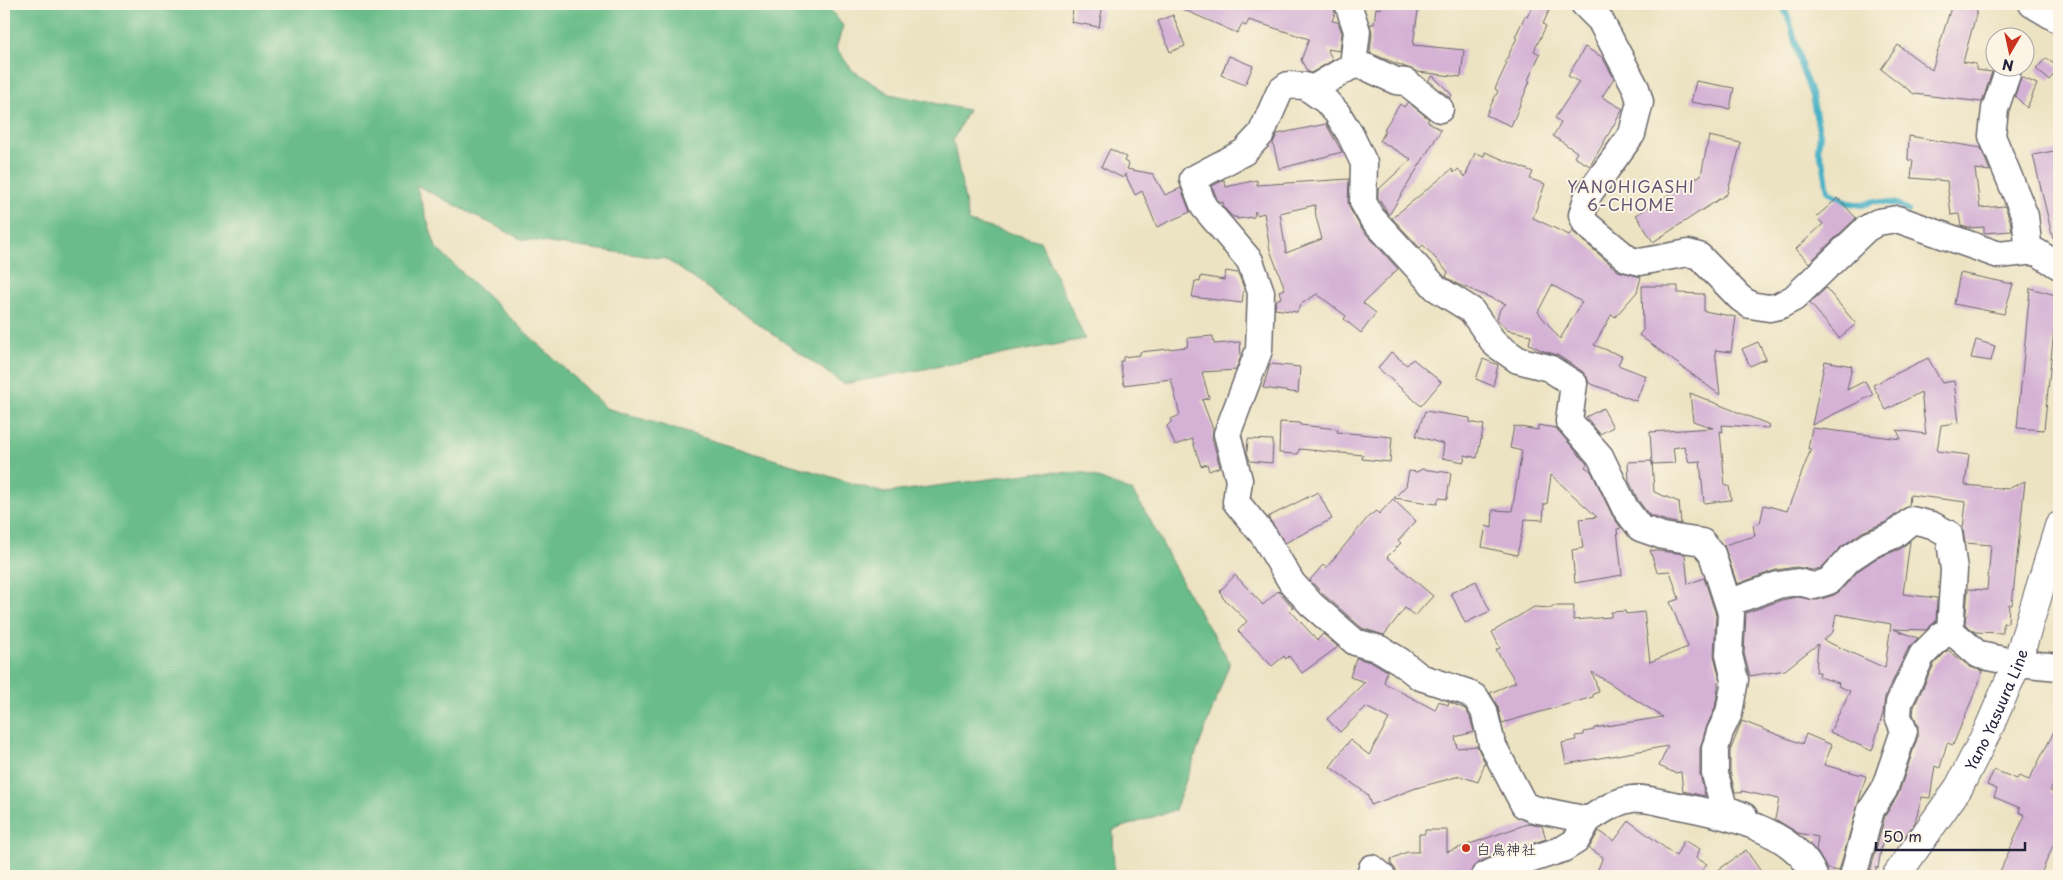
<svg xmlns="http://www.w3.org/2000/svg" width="2063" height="880" font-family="'Playpen Sans','Klee One',sans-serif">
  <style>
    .forest { fill: #6abd8a; stroke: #467062 }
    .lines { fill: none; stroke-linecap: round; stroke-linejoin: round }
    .stream { stroke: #47b0c5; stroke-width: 6 }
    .building { fill: #d4b1d5; fill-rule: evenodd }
    .minor-casing { stroke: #69666a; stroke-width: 29 }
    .major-casing { stroke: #69666a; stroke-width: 30 }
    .minor { stroke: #fff; stroke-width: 26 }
    .major { stroke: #fff; stroke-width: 28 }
    .poi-dot { fill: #c8321e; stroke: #fcf5e5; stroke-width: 2 }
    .labels { text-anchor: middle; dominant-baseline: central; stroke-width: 4; stroke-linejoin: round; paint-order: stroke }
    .street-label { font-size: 15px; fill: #22223b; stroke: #fcf5e5 }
    .poi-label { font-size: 15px; fill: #22223b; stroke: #fcf5e5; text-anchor: start }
    .neighbourhood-label { font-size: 16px; letter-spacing: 1px; fill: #605471; stroke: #fcf5e5 }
  </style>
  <rect width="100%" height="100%" fill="#fcf5e5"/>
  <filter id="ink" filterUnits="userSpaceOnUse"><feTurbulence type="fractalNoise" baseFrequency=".02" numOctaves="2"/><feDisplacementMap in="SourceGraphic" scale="10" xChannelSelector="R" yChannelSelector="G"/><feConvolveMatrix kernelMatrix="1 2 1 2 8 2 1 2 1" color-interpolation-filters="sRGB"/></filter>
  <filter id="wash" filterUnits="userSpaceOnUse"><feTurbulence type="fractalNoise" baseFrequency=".0096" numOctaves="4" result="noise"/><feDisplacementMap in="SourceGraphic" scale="20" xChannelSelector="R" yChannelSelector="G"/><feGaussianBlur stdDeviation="1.12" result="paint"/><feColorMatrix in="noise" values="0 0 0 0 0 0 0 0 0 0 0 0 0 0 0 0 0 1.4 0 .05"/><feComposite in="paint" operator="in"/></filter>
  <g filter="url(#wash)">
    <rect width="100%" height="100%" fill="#ece3c2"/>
    <!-- forest -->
    <path class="forest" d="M4 4H826L843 26 836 48 852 70 890 94 968 110 953 140 969 222 1040 241 1085 339 844 384 666 259 521 239 416 185 436 248 606 408 884 493 1042 472 1085 473 1132 491 1148 516 1190 597 1230 662 1175 810 1113 830 1114 876H4Z"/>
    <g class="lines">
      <!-- stream -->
      <path class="stream" d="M1782 4 1790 22 1803 72 1812 96 1820 135 1818 148 1824 166 1828 191 1849 203 1863 205 1874 201 1897 204 1908 211"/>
    </g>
    <g id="blocks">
      <!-- building -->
      <path class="building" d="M1074 4H1103L1099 27 1071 22Z
        M1171 4H1333L1335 13 1332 21 1338 22 1342 33 1340 51 1327 49 1333 60 1311 73 1307 71 1301 60 1309 39 1249 20 1246 26 1242 24 1237 33Z
        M1382 4H1419L1413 45 1464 50 1461 77 1418 72 1370 53 1372 33 1370 24H1374L1376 8 1381 9Z
        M1533 4H1552L1543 24 1546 26 1534 51 1540 54 1528 80 1530 81 1511 126 1486 115 1498 91 1495 89 1507 63 1505 62 1517 38 1515 37 1525 16 1527 17Z
        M1952 4H1979L1963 62 1976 64V70L1992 72 1982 102 1914 94 1881 69 1898 45 1932 70Z
        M1173 15 1185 46 1170 52 1158 21Z
        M1585 47 1602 57 1614 78 1602 97 1623 109 1590 166 1574 157 1577 152 1553 136 1561 123 1555 118 1579 82 1568 76Z
        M1229 56 1253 66 1245 85 1221 75Z
        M2046 58 2059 68 2049 80 2036 69Z
        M1433 76 1452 95 1450 98 1428 80Z
        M2021 77 2037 84 2027 108 2015 96Z
        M1696 81 1734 88 1730 109 1691 102Z
        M1408 102 1429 119 1427 121 1441 130 1389 215 1378 198V190L1411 159 1380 141 1386 130 1384 129 1400 104 1404 107Z
        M1326 124 1342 152 1279 169 1273 143 1277 134Z
        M1709 136 1741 143 1727 194 1653 242 1636 215 1701 175Z
        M1909 136 1981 148 1990 171 1975 169 1980 208 2005 206 2010 220 2012 231 1984 233V227L1969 228 1961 226 1959 214 1951 215 1947 181 1911 178 1913 160H1908Z
        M1110 149 1126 157 1124 161 1129 164 1127 169 1153 174 1165 195 1181 188 1190 212 1157 227 1142 191 1135 195 1125 174 1123 178 1101 167Z
        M2059 150V239H2053L2033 155Z
        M1485 152 1533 172 1530 179 1545 184 1533 218 1569 235 1572 231 1618 271 1641 277 1637 292 1615 317 1612 314 1594 345 1622 356 1618 365 1646 376 1636 401 1589 383 1587 377 1582 371 1557 355 1541 350 1529 344 1531 335 1507 330 1497 319 1500 309 1506 304 1457 284 1446 277 1448 272 1423 245 1420 248 1392 218 1452 169 1454 173 1458 169 1465 177 1475 153 1484 156ZM1552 285 1582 302 1560 339 1538 312Z
        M1349 179 1348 202 1350 209 1361 228 1398 269 1363 303 1376 313 1361 333 1344 319 1346 316 1317 294 1301 304 1297 312 1275 309 1276 300 1281 298 1279 291 1285 289 1270 250 1264 213 1257 215 1255 211 1254 217 1237 219V217H1233L1224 208 1223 202 1220 203 1217 199 1212 186 1224 180 1226 187 1257 180V185ZM1315 205 1316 217 1322 239 1286 253 1280 213Z
        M1838 198 1856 218 1809 263 1796 249 1823 224 1816 217Z
        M1226 271 1238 273 1244 288 1242 303 1192 297 1195 281 1200 282 1201 276 1224 280Z
        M1960 273 2013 284 2004 314 1954 304Z
        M1642 286H1678V293L1704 294V311L1736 317 1731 352 1715 350 1720 395 1639 335 1643 330Z
        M1826 288 1856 324 1839 338 1810 303Z
        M2030 288 2059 296V331L2054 329 2044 430 2017 428Z
        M1213 336 1214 344 1240 342 1241 356 1236 370 1202 372 1209 398 1202 400 1213 429 1212 438 1220 467 1209 471 1207 464 1201 466 1192 439 1175 445 1167 426 1172 421 1171 419 1180 415 1171 379 1124 385 1120 361H1123V357L1140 355V352L1187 347 1188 338Z
        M1976 340 1995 346 1991 361 1971 358Z
        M1758 342 1766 359 1750 366 1742 349Z
        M1391 352 1407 365 1413 359 1441 382 1421 406 1378 368Z
        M1928 358 1942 383 1954 381 1959 423 1941 425 1937 451 1969 455 1965 485 2008 489 2025 481 2012 605 2009 604 2008 623H2003V633L1975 632 1965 624 1968 589 1987 590 1991 545 1965 543 1963 529 1966 502 1910 495 1909 505 1886 522 1862 532 1841 547 1821 568 1813 570 1796 567 1776 570 1737 584 1724 545 1755 536 1753 525 1760 523 1764 505 1787 511 1811 449H1808L1812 428 1901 439 1897 430 1926 434 1921 392 1886 410 1873 385Z
        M1483 359 1498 365 1493 386 1476 379Z
        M1825 361 1852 366 1847 390 1865 381 1873 395 1812 425Z
        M1270 364 1300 367 1298 393 1263 388Z
        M1690 393 1770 425 1769 428 1722 425 1723 432 1720 431 1725 486H1729L1731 500 1704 503 1700 461 1689 462 1684 446 1673 448 1675 463 1652 464 1650 432 1713 428 1693 421Z
        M1603 408 1613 427 1600 434 1586 417Z
        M1425 411 1470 418V422L1484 425 1477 458 1465 455 1464 462 1442 458 1444 444 1416 436Z
        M1280 422 1300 423V425L1338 429 1337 432 1392 437 1390 462 1362 459 1363 455 1299 449 1298 454 1279 453Z
        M1538 425 1556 428 1587 464 1585 467 1591 471 1612 515 1621 528 1617 529 1622 575 1575 583 1572 550 1583 548 1579 519 1597 517 1551 475 1547 504H1544L1543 520 1525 519 1517 555 1482 547 1486 526 1492 528 1493 510 1512 511 1522 451 1510 448 1514 426 1538 430Z
        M1248 439 1273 440 1272 463 1250 461 1247 452Z
        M1652 461 1654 492 1679 502 1681 524 1667 521 1649 515 1638 500 1629 481 1628 462Z
        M1422 469 1451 473 1447 499 1439 498 1437 504 1394 498 1406 486 1409 471 1417 472Z
        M1318 492 1332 519 1285 543 1268 517Z
        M1393 499 1416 521 1398 541 1401 543 1387 557 1433 596 1415 616 1405 608 1384 635 1362 628 1322 593 1310 580 1323 565 1326 568 1369 516 1376 511 1379 514Z
        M1910 541 1903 594 1937 598 1936 621 1926 630 1893 629 1918 638 1908 649 1885 697 1883 713 1872 751 1830 732 1850 691 1838 686 1839 683 1819 677 1820 672H1816L1818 644 1785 670 1750 676 1744 654 1746 613 1782 600 1797 597 1818 600 1834 595 1840 591 1859 570 1877 558 1900 549ZM1836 614 1891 624 1885 668 1823 640 1833 632Z
        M1650 550 1685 554 1688 584 1704 578 1716 615 1714 655 1720 680 1718 682V688L1715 708 1706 728 1700 749V774L1705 796 1683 791 1681 772 1675 773 1659 766 1668 746 1566 764 1562 743 1576 740 1575 736 1584 735V732L1594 730V728L1663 717 1592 672 1599 692 1593 694V697L1502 723 1498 707 1490 693 1516 682 1496 650 1500 648 1492 632 1534 607 1552 608V606H1574L1573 620 1611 617V612L1625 611 1626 614 1644 612 1650 662 1688 647 1670 602 1679 599 1670 571 1657 572Z
        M1235 575 1263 605 1278 591 1293 607 1290 610 1317 640 1323 634 1338 647 1302 673 1289 656 1286 659 1284 656 1272 666 1238 631 1247 621 1223 598 1220 591Z
        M1476 581 1490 611 1465 623 1451 593Z
        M1948 650 1970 667 1983 671 1978 685 1953 745 1947 743 1940 768 1935 766 1930 798 1922 797 1915 822 1902 841 1883 838 1878 868 1876 867 1875 876H1869L1885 816 1898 795 1918 736V725L1913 714 1914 707 1934 664Z
        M1356 658 1374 663 1387 671 1384 683 1435 710 1439 701 1448 705 1449 702 1465 709 1470 717 1474 732 1455 737 1457 748 1477 746 1485 763 1478 782 1460 776 1416 788 1371 805 1367 794 1330 767 1350 740 1369 755 1389 719 1366 707 1340 732 1327 719 1365 682 1350 677Z
        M1742 721 1802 744 1806 734 1832 745 1824 765 1866 776 1839 871 1827 869 1816 850 1818 837 1798 833 1775 819 1779 799 1742 791V793L1735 792 1730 772V751Z
        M2059 722V774L2050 791 2059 796V832L2040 876H1998L2025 815 2019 812 2020 808 1994 797 1997 789 1987 785 1994 770 2017 779 2019 776 2029 780Z
        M1629 821 1676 856 1684 840 1700 849 1696 858 1707 864 1698 876H1595L1603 857 1589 848 1599 831 1614 841Z
        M1530 823 1542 826 1546 839 1488 858 1478 863 1473 867 1470 874 1465 876H1397L1396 870 1391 864V859L1407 852H1419V834H1425V830H1447V852Z
        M1746 850 1764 876H1710Z"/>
    </g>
  </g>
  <g filter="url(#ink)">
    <use href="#blocks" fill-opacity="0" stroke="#69666a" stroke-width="1"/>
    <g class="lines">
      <defs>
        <path id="minor" d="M1584 4 1600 20 1636 88 1640 102 1632 134 1588 195 1582 215 1586 224 1628 259 1640 262 1688 253 1699 256 1740 298 1750 305 1769 308 1779 306 1794 298 1866 229 1878 222 1897 219 1999 255 2035 251 2059 266
          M2032 4 2059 20
          M1353 65 1366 67 1396 81 1406 82 1440 109
          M2007 74 1995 109 1992 136 2025 216 2029 252
          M1311 90 1353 65 1357 31 1348 4
          M1728 603 1778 585 1798 582 1814 586 1829 581 1849 559 1870 545 1894 535 1912 520 1932 525 1949 534 1954 570 1950 630 1942 635 1922 655 1899 703 1898 716 1904 731 1884 790 1871 810 1853 876
          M1950 630 1979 655 2017 663 2059 667
          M1748 824 1744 816 1724 808 1715 774V749L1720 732 1729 713 1735 680 1729 655 1731 613 1712 554 1702 542 1663 536 1640 528 1625 508 1600 456 1569 421 1574 384 1549 368 1518 360 1495 344 1471 310 1436 288 1372 218 1363 202 1364 163 1350 134 1337 113 1325 100 1305 86 1288 85 1280 91 1261 134 1244 152 1193 179 1204 207 1250 261 1261 292 1259 350 1227 434 1239 480 1236 502 1264 536 1292 583 1311 604 1355 642 1380 649 1400 661 1420 677 1466 692 1476 698 1484 711 1492 744 1524 805 1534 809 1588 820C1602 811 1616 801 1632 799 1645 797 1661 803 1674 805 1718 813 1796 829 1814 876
          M1370 876 1372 868 1382 876
          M1485 876 1495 871 1563 849 1576 841 1588 820"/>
        <g id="major">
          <path id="s1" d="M1896 876 1959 787 1988 730 2017 663 2059 526"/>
        </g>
      </defs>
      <!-- minor casing -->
      <use href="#minor" class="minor-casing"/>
      <!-- major casing -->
      <use href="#major" class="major-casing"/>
      <!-- minor -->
      <use href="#minor" class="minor"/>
      <!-- major -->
      <use href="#major" class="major"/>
    </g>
  </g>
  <!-- markers -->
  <circle class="poi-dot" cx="1466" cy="848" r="5"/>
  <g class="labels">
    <!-- street labels -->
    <g class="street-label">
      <text stroke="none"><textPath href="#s1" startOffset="195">Yano Yasuura Line</textPath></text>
    </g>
    <!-- poi labels -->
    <g class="poi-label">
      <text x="1476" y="848">白鳥神社</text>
    </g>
    <!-- neighbourhood labels -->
    <g class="neighbourhood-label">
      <text x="1631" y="186">YANOHIGASHI<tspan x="1631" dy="18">6-CHOME</tspan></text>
    </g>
  </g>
  <!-- margin -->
  <rect width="2063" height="880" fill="none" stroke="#fcf5e5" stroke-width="20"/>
  <!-- north arrow -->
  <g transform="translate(2010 52) rotate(189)"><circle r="24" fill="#fcf5e5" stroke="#a5a1a1"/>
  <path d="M0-4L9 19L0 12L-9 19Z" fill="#c8321e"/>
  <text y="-8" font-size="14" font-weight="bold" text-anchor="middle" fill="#22223b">N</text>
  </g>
  <!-- scale -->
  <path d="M1876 842v8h149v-8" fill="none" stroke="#22223b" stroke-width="2.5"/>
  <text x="1883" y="842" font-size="15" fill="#22223b" stroke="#fcf5e5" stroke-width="4" paint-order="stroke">50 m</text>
</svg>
